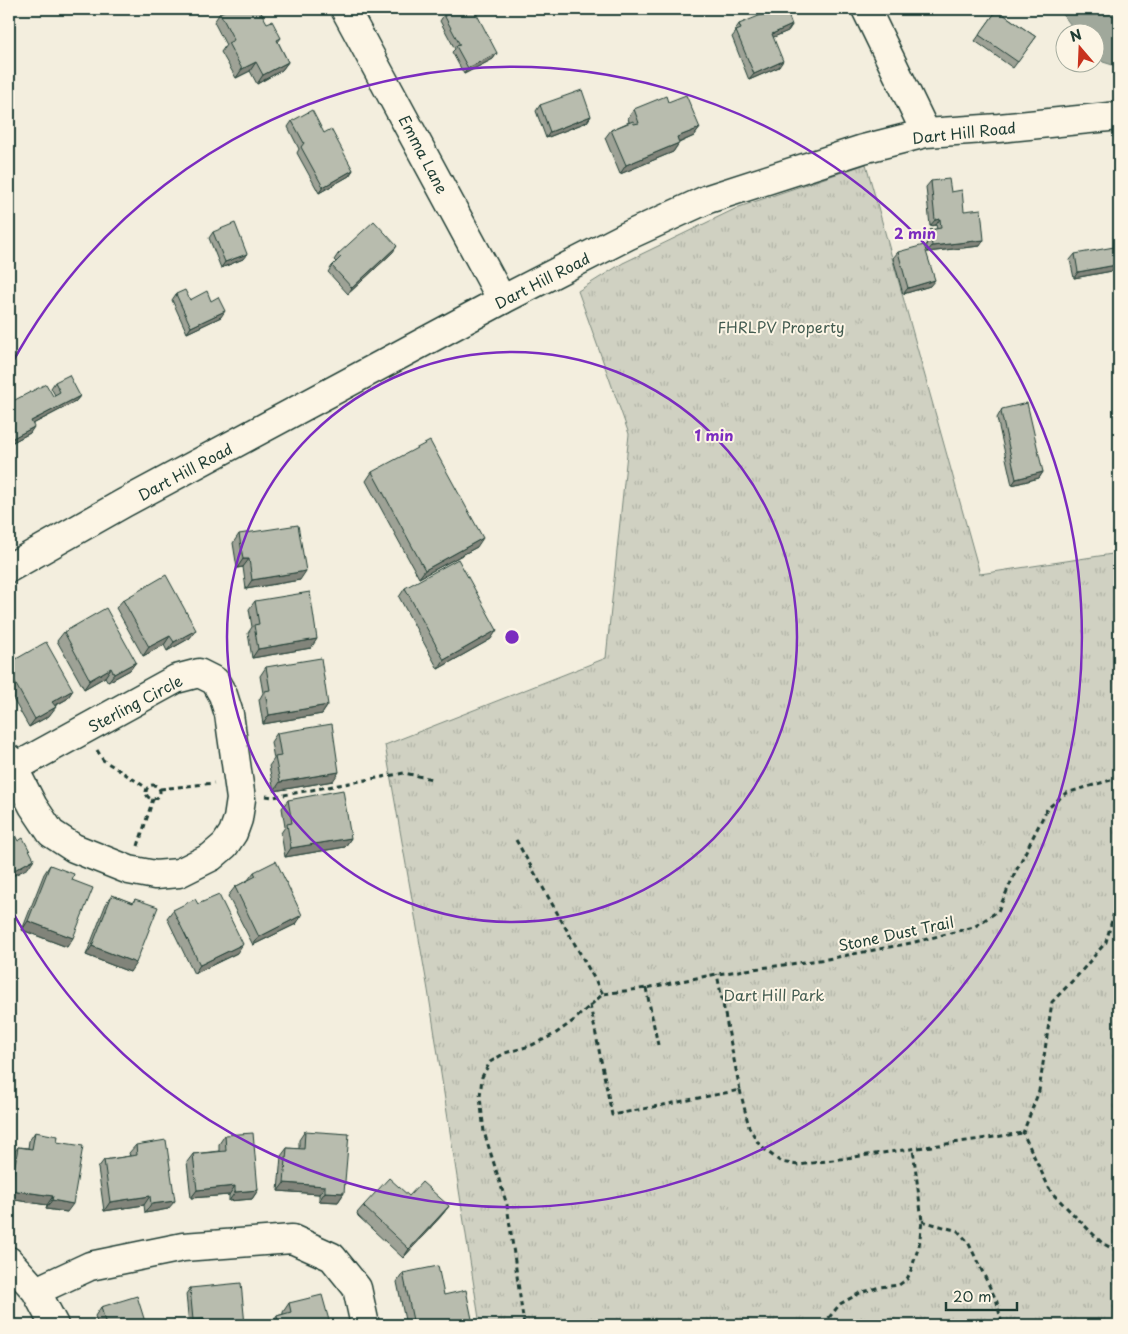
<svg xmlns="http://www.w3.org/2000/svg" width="1128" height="1334" font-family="'Playpen Sans',sans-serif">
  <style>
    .grass { fill: url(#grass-tufts); stroke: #78877b }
    .water { fill: #a0a89b; stroke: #6c7d72 }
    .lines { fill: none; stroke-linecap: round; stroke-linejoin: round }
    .street-casing { stroke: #1f3d34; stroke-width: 31 }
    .secondary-casing { stroke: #1f3d34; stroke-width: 31 }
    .path { stroke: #1f3d34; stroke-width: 3; stroke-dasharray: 5 4; stroke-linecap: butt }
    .street { stroke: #fcf5e5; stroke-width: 28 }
    .secondary { stroke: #fcf5e5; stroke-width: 28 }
    .wall { fill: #9ea296; stroke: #1f3d34 }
    .shaded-wall { fill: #81847a; stroke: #1f3d34 }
    .building { fill: #b8bcae; stroke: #1f3d34 }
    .ring { fill: none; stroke: #7b2cbf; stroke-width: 2.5 }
    .labels { text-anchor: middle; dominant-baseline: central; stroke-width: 4; stroke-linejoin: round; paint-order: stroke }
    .street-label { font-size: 15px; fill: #1f3d34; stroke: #fcf5e5 }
    .park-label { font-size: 15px; fill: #425b50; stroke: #fcf5e5 }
    .centre { fill: #7b2cbf; stroke: #fcf5e5; stroke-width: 2.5 }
    .ring-label { font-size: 15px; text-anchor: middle; font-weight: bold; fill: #7b2cbf; stroke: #fcf5e5; stroke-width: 4; stroke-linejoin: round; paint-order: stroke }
  </style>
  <defs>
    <pattern id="grass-tufts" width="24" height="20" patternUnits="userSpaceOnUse" patternTransform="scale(1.25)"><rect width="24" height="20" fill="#d0d1c2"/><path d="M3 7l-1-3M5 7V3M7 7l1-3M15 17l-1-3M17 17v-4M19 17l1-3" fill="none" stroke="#b2b4a7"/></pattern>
  </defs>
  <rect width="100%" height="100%" fill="#f3eede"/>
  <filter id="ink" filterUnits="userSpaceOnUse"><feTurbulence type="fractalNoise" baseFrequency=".02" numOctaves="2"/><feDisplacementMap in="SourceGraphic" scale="10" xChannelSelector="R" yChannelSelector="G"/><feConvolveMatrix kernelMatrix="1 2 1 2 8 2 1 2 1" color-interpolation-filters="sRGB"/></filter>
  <g filter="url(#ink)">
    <!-- grass -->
    <path class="grass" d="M866 164 980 574 1119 553V1325H480L428 990 385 745 606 658 629 434 578 291 623 263 739 207Z"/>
    <!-- water -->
    <path class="water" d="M1059 9H1119V67L1103 62 1096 55V32H1076Z"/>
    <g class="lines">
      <defs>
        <path id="street" d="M345 9 502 300
          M9 759 33 806 51 833 74 848 129 870 155 875 179 873 211 857 225 845 233 833 238 819 241 799 229 714 223 695 215 681 199 673 176 679 14 768
          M9 1261 36 1291 54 1325
          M36 1291 90 1266 183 1247 292 1239 332 1257 357 1288 365 1325"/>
        <path id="secondary" d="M866 9 926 133
          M9 568 124 503 502 300 627 236 708 199 863 149 926 133 999 128 1119 116"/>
      </defs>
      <!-- street casing -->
      <use href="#street" class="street-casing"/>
      <!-- secondary casing -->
      <use href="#secondary" class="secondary-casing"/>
      <!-- path -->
      <path class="path" d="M97 750 103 760 147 788
        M146 792a7 7 0 1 1 14 0a7 7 0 1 1-14 0Z
        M160 789 214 783
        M266 796 273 797 404 773 432 779
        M516 840 603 994
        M138 846 153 799
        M1119 895 1106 942 1079 974 1052 1002 1039 1091 1023 1133 1051 1192 1102 1243 1119 1252
        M646 988 658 1045
        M590 1005 612 1115 740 1090 717 974
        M740 1090 749 1127 760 1146 781 1162 798 1165 1023 1133
        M922 1221 958 1231 968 1242 997 1302 1002 1325
        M524 1325 507 1205 484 1132 480 1097 482 1077 490 1062 505 1053 530 1046 555 1034 573 1021 603 994 646 988 717 974 827 959 911 943 974 927 998 911 1015 873 1047 809 1066 793 1111 780 1119 781
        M823 1325 840 1304 860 1293 880 1287 899 1285 907 1279 910 1273 919 1246 922 1221 913 1149"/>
      <!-- street -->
      <use href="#street" class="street"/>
      <!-- secondary -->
      <use href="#secondary" class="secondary"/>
    </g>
    <!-- wall -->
    <path class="wall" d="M997 10 1036 37 1013 68 975 41Z
      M220 13 267 23 281 38 278 42 288 62 282 70 257 84 250 71 236 78 221 52 226 45 214 22Z
      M444 15 497 53 493 59 464 74 452 52 455 49 440 21Z
      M739 24 792 25 788 31 773 37 779 67 749 80 732 37 736 32 735 30Z
      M668 102 700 128 694 136 679 143 673 152 620 174 605 138 611 130 629 122 628 118 634 109Z
      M540 105 591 116 587 122 546 138 536 111Z
      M292 121 324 133 353 170 349 176 319 193 297 153 299 149 288 127Z
      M931 181 951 192 964 211 980 246 927 252 926 236 930 230 937 229 936 225 930 226 926 187Z
      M213 232 243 259 221 268 209 238Z
      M393 252 348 294 328 272 332 266 336 262 334 260 338 254Z
      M898 252 930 286 903 294 893 258Z
      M1075 254 1112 271 1074 278 1070 260Z
      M176 294 190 300 211 301 221 317 187 333 172 300Z
      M55 382 80 396 75 402 33 424 30 433 9 444V403L53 396 55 395 51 388Z
      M1002 409 1043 472 1039 478 1012 485 997 418Z
      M372 472 477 547 419 578 366 481Z
      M239 534 300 580 246 589 243 567 237 568 233 543Z
      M405 588 491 639 438 669 399 597Z
      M123 600 190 638 167 651 164 645 143 656 116 608Z
      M255 601 311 648 252 658 248 633 252 627 249 609Z
      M64 632 136 662 130 670 108 682 105 677 84 689 57 641Z
      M9 663 73 690 67 699 55 706 49 716 29 727 9 692Z
      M266 667 328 705 322 714 263 724 259 700 263 693 260 676Z
      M277 733 333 781 274 791 269 766 274 759 271 742Z
      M288 800 351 838 345 847 285 857 281 833 285 827 282 808Z
      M50 865 72 880 67 947 22 930 44 874Z
      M254 872 302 915 296 924 253 945 228 896 235 887 248 880Z
      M112 895 132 903 135 899 130 972 86 955 106 904Z
      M198 904 237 953 194 974 167 918 173 910Z
      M305 1131 344 1193 338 1202 319 1201V1194L278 1191 281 1156 287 1148 299 1149V1140Z
      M35 1132 57 1142 67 1212 46 1209 47 1205 9 1199V1173L12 1155 18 1147 28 1148 29 1141Z
      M225 1135 258 1190 252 1199 229 1201V1195L191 1198 187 1162 193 1154 219 1151V1144Z
      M136 1145 168 1209 145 1213 144 1205 104 1211 98 1168 104 1160 130 1156 129 1153Z
      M409 1196 449 1206 442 1215 403 1258 358 1216 357 1213 364 1205Z
      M403 1273 444 1295 473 1324 472 1325H406L397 1282Z
      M190 1288 245 1325H189L186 1294Z
      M289 1303 330 1324 329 1325H271L277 1316 283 1314V1312Z
      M101 1307 146 1325H98L95 1316Z"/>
    <!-- shaded-wall -->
    <path class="shaded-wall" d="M938 9H943L936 12Z
      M792 25 788 31 767 40 772 34Z
      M497 53 493 59 464 74 468 68Z
      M783 61 779 67 749 80 754 74Z
      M256 62 250 71 236 78 242 69Z
      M288 62 282 70 257 84 263 75Z
      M591 116 587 122 546 138 550 132Z
      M700 128 694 136 671 146 677 137Z
      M679 143 673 152 620 174 626 165Z
      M353 170 349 176 319 193 323 187Z
      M940 219 936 225 930 226 935 220Z
      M984 240 980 246 927 252 932 246Z
      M397 246 393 252 348 294 352 288Z
      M247 254 243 259 221 268 225 262Z
      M1116 265 1112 271 1074 278 1078 272Z
      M935 280 930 286 903 294 908 288Z
      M225 311 221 317 187 333 191 327Z
      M80 396 75 402 27 427 31 421Z
      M34 427 30 433 9 444V442L11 439Z
      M1043 472 1039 478 1012 485 1016 479Z
      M483 538 477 547 419 578 425 570Z
      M243 559H249L243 567 237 568Z
      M306 571 300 580 246 589 252 580Z
      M196 630 190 638 167 651 174 642Z
      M497 630 491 639 438 669 444 660Z
      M170 636 164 645 143 656 149 647Z
      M317 639 311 648 252 658 258 649Z
      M136 662 130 670 108 682 114 674Z
      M111 668 105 677 84 689 90 680Z
      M73 690 67 699 46 710 52 702Z
      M328 705 322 714 263 724 269 715Z
      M56 707 49 716 29 727 35 719Z
      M339 772 333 781 274 791 280 782Z
      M351 838 345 847 285 857 291 848Z
      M34 859 28 868 9 878V873Z
      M302 915 296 924 253 945 259 937Z
      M28 921 73 938 67 947 22 930Z
      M243 944 237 953 194 974 200 965Z
      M92 946 136 963 130 972 86 955Z
      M284 1183 325 1186 319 1194 278 1191Z
      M235 1186 229 1195 191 1198 197 1190Z
      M11 1190 53 1196 47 1205 9 1199V1192Z
      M258 1190 252 1199 229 1201 235 1192Z
      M325 1192 344 1193 338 1202 319 1201Z
      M150 1196 144 1205 104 1211 110 1202Z
      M52 1200 73 1204 67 1212 46 1209Z
      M175 1201 168 1209 145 1213 151 1204Z
      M449 1206 442 1215 403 1258 409 1249Z
      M204 1319 200 1325H190L193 1320Z"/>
    <!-- building -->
    <path class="building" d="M228 9H259L267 23 272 21 281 38 277 40 288 62 263 75 256 62 242 69 228 43 234 40 220 13Z
      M457 9H474L497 53 468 68 456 46 460 45 444 15Z
      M776 9H786L792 25 772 34 783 61 754 74 736 31 741 29 739 24Z
      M997 10 1036 37 1018 62 979 35Z
      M582 90 591 116 550 132 540 105Z
      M686 95 700 128 677 137 679 143 626 165 611 130 633 121 634 124 639 123 634 109 666 96 668 102Z
      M312 110 324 133 331 129 353 170 323 187 301 147 304 143 292 121Z
      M949 179 951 192 962 190 964 211 981 209 984 240 932 246 930 230 941 228 940 219 935 220 931 181Z
      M374 221 397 246 352 288 332 266 341 257 338 254Z
      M235 223 247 254 225 262 213 232Z
      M924 245 935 280 908 288 898 252Z
      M1114 247 1116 265 1078 272 1075 254Z
      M185 290 190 300 207 291 211 301 218 297 225 311 191 327 176 294Z
      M69 375 80 396 31 421 34 427 11 439 9 436V403L46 384 53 396 60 392 55 382Z
      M1027 403 1043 472 1016 479 1001 412 1002 409Z
      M430 441 483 538 425 570 372 472Z
      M298 525 306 571 252 580 249 559H243L239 534Z
      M458 559 497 630 444 660 405 588Z
      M166 575 196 630 174 642 170 636 149 647 123 600Z
      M310 592 317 639 258 649 254 625 259 624 255 601Z
      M106 608 136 662 114 674 111 668 90 680 64 632Z
      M46 642 73 690 52 702 56 707 35 719 9 672V663Z
      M321 658 328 705 269 715 265 691 270 690 266 667Z
      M332 724 339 772 280 782 275 757 281 756 277 733Z
      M343 790 351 838 291 848 287 824 292 823 288 800Z
      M9 824 18 841 23 838 34 859 9 873Z
      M276 861 302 915 259 937 235 887 256 876 254 872Z
      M50 865 74 874 72 880 93 888 73 938 28 921Z
      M112 895 133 903 135 899 158 907 136 963 92 946Z
      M219 895 243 944 200 965 173 910 195 899 198 904Z
      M305 1131 349 1134 344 1193 325 1192V1186L284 1183 287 1148 304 1149Z
      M35 1132 58 1136 57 1142 83 1146 73 1204 52 1200 53 1196 11 1190 18 1147 32 1149Z
      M253 1133 258 1190 235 1192V1186L197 1190 193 1154 226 1151 225 1135Z
      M166 1140 175 1201 151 1204 150 1196 110 1202 104 1160 137 1155 136 1145Z
      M389 1178 409 1196 422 1182 449 1206 409 1249 364 1207V1205Z
      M438 1266 444 1295 466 1290 473 1324 467 1325H414L403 1273Z
      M241 1283 245 1325H205L204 1319 193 1320 190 1288Z
      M322 1295 330 1324 326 1325H279L277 1316 291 1312 289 1303Z
      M137 1296 146 1325H106L101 1307Z
      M164 1322 165 1325H154Z"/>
  </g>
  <!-- distance rings -->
  <g class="ring">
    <circle cx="512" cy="637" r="285"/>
    <path d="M11 365A570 570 0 1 1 11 909"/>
  </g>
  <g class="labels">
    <!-- street labels -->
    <g class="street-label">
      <text transform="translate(964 132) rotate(-6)">Dart Hill Road</text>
      <text transform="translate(424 154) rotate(62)">Emma Lane</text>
      <text transform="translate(542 280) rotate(-27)">Dart Hill Road</text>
      <text transform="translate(185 471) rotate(-28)">Dart Hill Road</text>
      <text transform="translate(135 703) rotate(-28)">Sterling Circle</text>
      <text transform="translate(896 933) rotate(-12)">Stone Dust Trail</text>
    </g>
    <!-- park labels -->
    <g class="park-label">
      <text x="781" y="326">FHRLPV Property</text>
      <text x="774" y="994">Dart Hill Park</text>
    </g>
  </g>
  <circle cx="512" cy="637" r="8" class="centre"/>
  <g class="ring-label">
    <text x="915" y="239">2 min</text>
    <text x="714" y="441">1 min</text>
  </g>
  <!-- margin -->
  <rect width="1128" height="1334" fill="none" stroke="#fcf5e5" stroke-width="30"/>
  <rect x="15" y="15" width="1098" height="1304" fill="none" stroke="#1f3d34" stroke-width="2" filter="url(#ink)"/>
  <!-- north arrow -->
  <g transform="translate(1080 48) rotate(341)"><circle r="24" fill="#fcf5e5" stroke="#a4ab9e"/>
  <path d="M0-4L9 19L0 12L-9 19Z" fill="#c8321e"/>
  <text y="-8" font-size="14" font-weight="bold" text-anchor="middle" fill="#1f3d34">N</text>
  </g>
  <!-- scale -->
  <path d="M946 1302v8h71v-8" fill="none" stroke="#1f3d34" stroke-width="2.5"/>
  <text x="953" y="1302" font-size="15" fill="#1f3d34" stroke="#fcf5e5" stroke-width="4" paint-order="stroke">20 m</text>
</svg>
